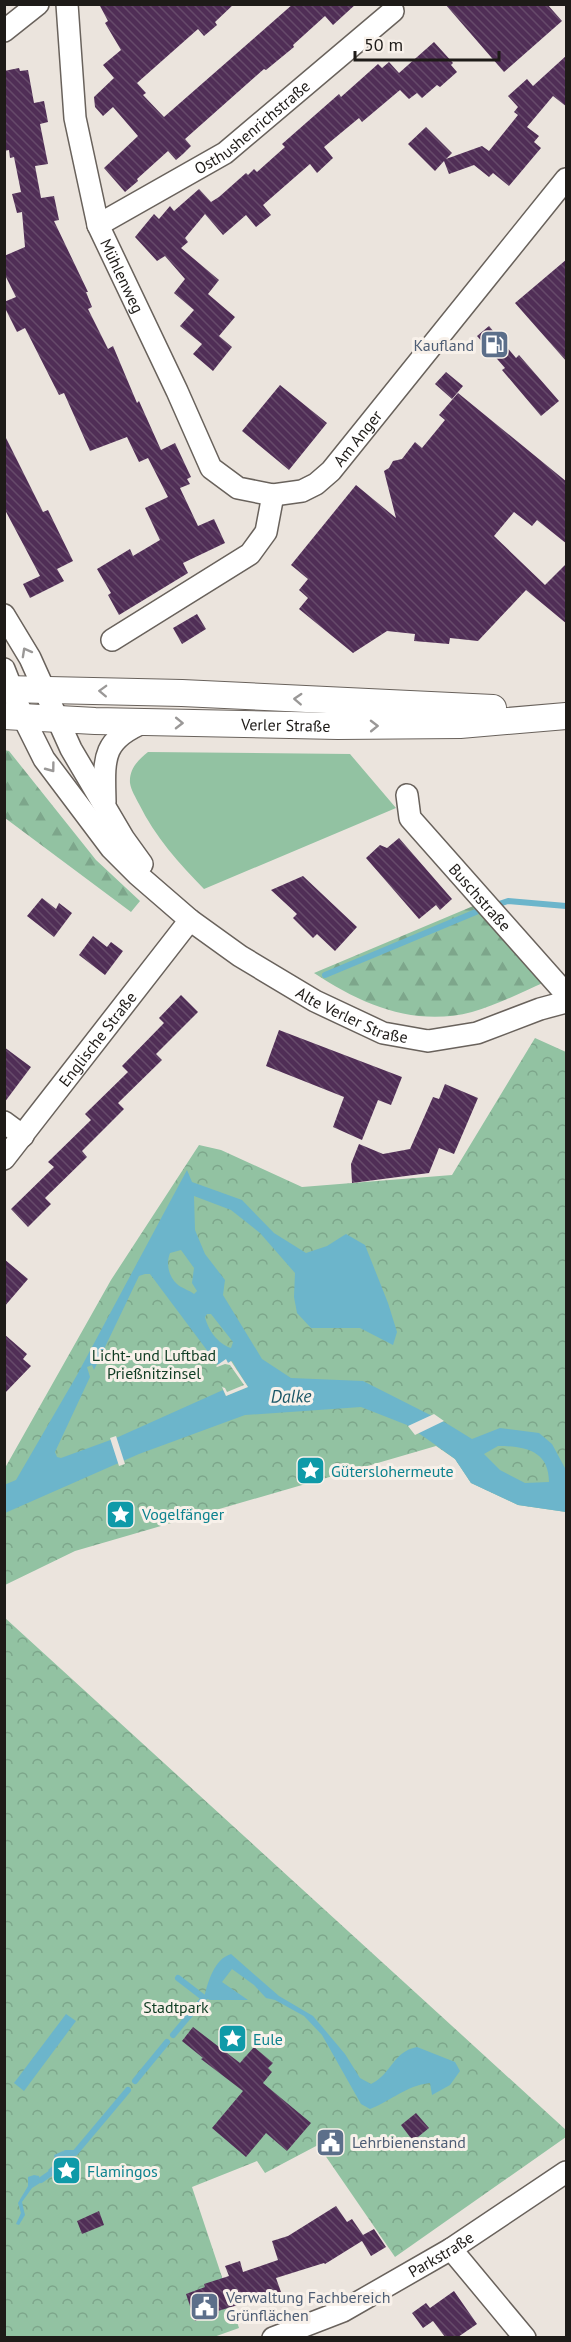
<svg xmlns="http://www.w3.org/2000/svg" width="571" height="2342" font-family="'PT Sans',sans-serif">
  <style>
    .green { fill: #92c2a2 }
    .forest { fill: url(#forest-firs) }
    .park { fill: url(#park-crowns) }
    .water { fill: #6cb5cb; fill-rule: evenodd }
    .pier { fill: #ebe4dd }
    .lines { fill: none; stroke-linecap: round; stroke-linejoin: round }
    .stream { stroke: #6cb5cb; stroke-width: 6 }
    .building { fill: url(#building-back-hatch) }
    .minor-casing { stroke: #69625c; stroke-width: 24 }
    .major-casing { stroke: #69625c; stroke-width: 28 }
    .minor { stroke: #fff; stroke-width: 21 }
    .major { stroke: #fff; stroke-width: 26 }
    .oneway { stroke: #9a9897 }
    .labels { text-anchor: middle; dominant-baseline: central; stroke-width: 6; stroke-linejoin: round; paint-order: stroke }
    .street-label { font-size: 16px; fill: #1e1b18; stroke: #f8f1ea }
    .service-label { font-size: 16px; fill: #4e5e75; stroke: #f8f1ea; text-anchor: start }
    .park-label { font-size: 16px; fill: #103d24; stroke: #f8f1ea }
    .culture-label { font-size: 16px; fill: #0d838f; stroke: #f8f1ea; text-anchor: start }
    .water-label { font-size: 18px; font-style: italic; fill: #1a5666; stroke: #f8f1ea }
  </style>
  <defs>
    <pattern id="forest-firs" width="22" height="20" patternUnits="userSpaceOnUse" patternTransform="scale(1.5)"><rect width="22" height="20" fill="#92c2a2"/><path d="M5 1l3.5 6h-7zM16 11l3.5 6h-7z" fill="#7da68b"/></pattern>
    <pattern id="park-crowns" width="20" height="18" patternUnits="userSpaceOnUse" patternTransform="scale(1.5)"><rect width="20" height="18" fill="#92c2a2"/><path d="M2 6a3 3 0 1 1 6 0M12 15a3 3 0 1 1 6 0" fill="none" stroke="#7da68b"/></pattern>
    <pattern id="building-back-hatch" width="6" height="6" patternUnits="userSpaceOnUse" patternTransform="scale(1.5)"><rect width="6" height="6" fill="#502e56"/><path d="M-1 5l2 2M0 0l6 6M5-1l2 2" fill="none" stroke="#664a6a"/></pattern>
  </defs>
  <rect width="100%" height="100%" fill="#ebe4dd"/>
  <!-- green -->
  <path class="green" d="M148 752 350 754 396 808 204 889C179 863 155 837 139 804 136 798 131 790 130 783 129 769 138 760 148 752Z"/>
  <!-- forest -->
  <path class="forest" d="M4 750 9 751 96 860 140 901 131 912 5 818Z
    M478 904 545 982C522 992 497 1005 472 1012 415 1027 362 1005 314 973Z"/>
  <!-- park -->
  <path class="park" d="M535 1038 566 1052V1512L518 1505 471 1483 455 1459 436 1446 75 1551 5 1585V1468L111 1280 199 1145 221 1150 302 1187 452 1175Z
    M4 1617 566 2130V2137L395 2257 318 2145 265 2173 257 2161 192 2187 239 2328 211 2338 5 2337Z"/>
  <!-- water -->
  <path class="water" d="M187 1170 192 1182 242 1200 274 1233 306 1253 327 1246 346 1234 365 1245 388 1303 397 1332 393 1345 360 1328H311L297 1313 294 1297 295 1273 260 1233 231 1210 194 1196 195 1230 205 1254 225 1280 223 1295 262 1359 291 1378 363 1381 446 1423 472 1439 500 1428 539 1433 552 1444 566 1470V1512L518 1505 471 1483 455 1459 437 1446 407 1425 361 1407 245 1415 139 1454 5 1513 4 1485 16 1480 77 1375ZM181 1250 194 1268 192 1283 197 1291 194 1294C189 1290 181 1288 177 1284 168 1276 166 1263 170 1253ZM145 1274H150L218 1365 226 1360 228 1363 232 1361 248 1387 226 1396 223 1390 116 1438 61 1458 57 1457 55 1452 90 1377 87 1367 92 1365 94 1370 139 1276ZM207 1314H211L233 1342 231 1348C218 1344 208 1330 205 1317ZM498 1446C524 1446 549 1450 549 1482L525 1483 500 1470 484 1454Z
    M231 1954 279 1996 313 2016 345 2054 360 2078 371 2084C392 2074 392 2052 417 2047L455 2062 460 2071 450 2085 432 2095 430 2083C405 2086 393 2100 370 2109L361 2104 322 2035 304 2016 275 2000 266 1998 254 1985 232 1969 222 1982 248 2000H210L204 1998C208 1982 214 1959 231 1954Z
    M66 2014 76 2021 24 2091 14 2083Z
    M63 2151 69 2164 62 2166 52 2176 48 2170 56 2163 54 2155Z
    M34 2175 39 2176 40 2183 32 2188 22 2202 25 2215 19 2225 16 2224 21 2213 18 2203 28 2186V2177Z"/>
  <!-- pier -->
  <path class="pier" d="M226 1359 228 1363 231 1361 248 1387 226 1396 222 1387 225 1388 227 1392 244 1385 230 1365 225 1364 217 1367 216 1366Z
    M434 1414 444 1421 415 1435 408 1426Z
    M116 1436 125 1464 119 1466 110 1438Z"/>
  <g class="lines">
    <!-- stream -->
    <path class="stream" d="M493 906 508 901 566 906
      M325 975 483 909
      M173 2035 204 1998 178 1978
      M135 2081 167 2042
      M66 2153H75L128 2090
      M41 2180 51 2173"/>
  </g>
  <!-- building -->
  <path class="building" d="M99 4H234L215 22 217 25 204 36 198 29 137 83 146 93 143 95 164 117 293 4H356L333 25 325 16 293 45 294 47 266 70 264 69 185 139 191 146 183 154 176 160 168 151 137 179 138 181 125 192 104 168 138 136 113 107 103 116 95 107 94 97 114 78 103 65 121 50 105 23 108 21Z
    M445 4H547L562 21 504 72Z
    M434 42 453 63 451 65 457 72 440 87 437 85 422 98 417 93 409 99 400 90 362 122 359 118 324 147 333 158 317 173 310 164 263 205 271 215 256 227 246 215 223 235 205 214 185 238 188 242 181 248 219 280 208 294 235 317 219 336 232 347 213 371 193 354 202 344 180 326 194 310 174 293 185 279 165 256 157 261 135 237 154 214 159 219 170 206 174 211 199 189 211 202 219 197 246 173 248 175 254 169 257 172 285 147 282 144 290 137 339 94 341 97 378 64 382 68 389 62 399 73Z
    M567 55V107L553 96 527 127 539 136 534 142 541 148 509 186 493 173 489 177 474 165 449 174 444 161 435 171 408 144 426 127 452 153 446 159 482 146 489 151 518 115 514 112 518 107 508 96 527 79 533 86Z
    M19 68 20 71 28 70 34 103 44 101 48 122 40 124 48 164 35 166 41 198 54 196 59 220 54 221 88 292H86L92 307 88 309 108 349 113 346 137 403 139 401 161 450 175 443 191 477 187 479 190 484 180 488 198 526 214 519 225 543 183 563 188 573 119 615 108 595 111 593 97 569 130 549 133 556 160 540 145 508 168 497 148 458 139 462 127 437 90 451 64 393 59 395 25 328 17 332 4 306V302L16 297 4 273V256L25 247 22 212 17 213 12 194 21 192 14 157 10 158 9 150 4 151V71Z
    M567 259V362L515 303Z
    M489 326 516 358 519 355 559 401 541 416 502 370 505 368 477 336Z
    M446 372 463 386 452 399 435 384Z
    M280 385 327 423 289 470 242 431Z
    M458 393 567 482V544L537 520 532 526 514 512 494 536 545 585 567 563V624L526 590 478 641 450 638 449 644 414 641 415 634 387 631 353 653 299 609 308 598 299 590 308 579 291 565 356 485 396 518 384 471 389 468 393 461 402 459 415 442 422 448 445 420 439 415Z
    M4 434 43 512 48 510 73 561 57 569 64 581 30 598 23 584 40 576 4 508Z
    M197 614 206 629 182 644 173 628Z
    M399 838 452 899 440 910 436 905 419 919 366 858 380 845 387 848Z
    M303 876 357 927 335 951 317 934 313 938 293 918 297 914 271 890Z
    M42 898 56 909 59 903 72 913 54 937 27 916Z
    M93 936 107 947 111 942 123 951 105 975 79 955Z
    M181 995 198 1012 156 1054 162 1060 118 1103 124 1109 82 1151 87 1157 45 1198 51 1204 28 1227 11 1209 54 1167 48 1162 91 1120 85 1114 128 1072 122 1066 164 1023 159 1018Z
    M279 1030 402 1077 391 1105 378 1100 362 1140 333 1127 344 1097 266 1066Z
    M4 1047 31 1067 4 1103Z
    M445 1084 478 1098 454 1154 439 1148 429 1173 352 1183 351 1164 359 1144 383 1154 410 1149 433 1097 439 1099Z
    M4 1259 28 1279 4 1307Z
    M4 1334 27 1354 23 1359 31 1366 4 1394Z
    M193 2027 240 2063 254 2047 273 2063 268 2068 272 2072 263 2083 311 2123 287 2151 266 2133 246 2157 212 2128 243 2091 201 2059 203 2058 182 2041Z
    M416 2113 429 2128 413 2141 401 2125Z
    M336 2206 347 2222 352 2219 363 2235 374 2229 386 2247 371 2256 362 2241 325 2264 324 2263 276 2278 281 2292 218 2311 219 2313 195 2321 186 2294 205 2287 204 2284 229 2276 225 2266 240 2261 243 2272 278 2260 272 2241 288 2236Z
    M99 2211 104 2225 82 2234 77 2221Z
    M454 2291 477 2324 458 2337H445L433 2321 423 2328 412 2313 426 2303 430 2308Z"/>
  <g class="lines">
    <defs>
      <g id="minor">
        <path id="s1" d="M67 4 75 118 98 225 177 391 211 468 238 488 273 495 302 491 316 484 331 471 566 179"/>
        <path d="M4 31 38 4"/>
        <path id="s2" d="M98 225 225 153 393 11"/>
        <path d="M4 615 30 658 71 749 124 839 142 864"/>
        <path d="M112 640 250 554 266 532 273 495"/>
        <path id="s3" d="M4 669 23 717 44 759 111 848 138 875 190 920 240 956 315 1001 383 1033 428 1041 477 1033 540 1009 566 1002"/>
        <path id="s4" d="M407 795 410 818 566 994"/>
        <path d="M105 802C104 759 101 740 145 722"/>
        <path d="M4 1122 23 1136"/>
        <path id="s5" d="M4 1159 190 920"/>
        <path d="M451 2249 525 2338"/>
        <path id="s6" d="M273 2338 343 2311 451 2249 566 2172"/>
      </g>
      <g id="major">
        <path d="M4 689 182 693 493 708"/>
        <path id="s7" d="M4 716 95 721 338 726 460 725 566 716"/>
      </g>
    </defs>
    <!-- minor casing -->
    <use href="#minor" class="minor-casing"/>
    <!-- major casing -->
    <use href="#major" class="major-casing"/>
    <!-- minor -->
    <use href="#minor" class="minor"/>
    <!-- major -->
    <use href="#major" class="major"/>
  </g>
  <!-- one-way arrows -->
  <defs><path id="oneway-chevron" d="M-2-3.5L2.5 0L-2 3.5" fill="none" stroke-width="1.6" stroke-linecap="round" stroke-linejoin="round" transform="scale(1.5)"/></defs>
  <g class="oneway">
    <use href="#oneway-chevron" transform="translate(26 652) rotate(-119)"/>
    <use href="#oneway-chevron" transform="translate(103 691) rotate(-178)"/>
    <use href="#oneway-chevron" transform="translate(298 699) rotate(-177)"/>
    <use href="#oneway-chevron" transform="translate(179 723) rotate(1)"/>
    <use href="#oneway-chevron" transform="translate(374 726) rotate(-1)"/>
    <use href="#oneway-chevron" transform="translate(51 768) rotate(53)"/>
  </g>
  <!-- icons -->
  <defs>
    <symbol id="fuel-square" viewBox="-11 -11 22 22"><rect x="-9" y="-9" width="18" height="18" rx="4" fill="#5c6f8a" stroke="#f8f1ea"/><path d="M-5.5-6h7V0h2V4h1.3V-2.5L3-4.5l.8-.8L6-3V5H2.5V1h-1V6h-7ZM-4.2-4.7v3.2H.2V-4.7Z" fill="#fff"/></symbol>
    <symbol id="sight-square" viewBox="-11 -11 22 22"><rect x="-9" y="-9" width="18" height="18" rx="4" fill="#0f9aa8" stroke="#f8f1ea"/><path d="M0-6L1.8-2.2L6-1.7L2.9 1.2L3.7 5.4L0 3.3L-3.7 5.4L-2.9 1.2L-6-1.7L-1.8-2.2Z" fill="#fff"/></symbol>
    <symbol id="civic-square" viewBox="-11 -11 22 22"><rect x="-9" y="-9" width="18" height="18" rx="4" fill="#5c6f8a" stroke="#f8f1ea"/><path d="M-.6-6.5H3V-4.5H.6V-3L4-1V1h2V6H-6V1h2V-1L-.6-3ZM-1.2 2.5V6h2.4V2.5Z" fill="#fff"/></symbol>
  </defs>
  <g fill-rule="evenodd">
    <use href="#fuel-square" x="478" y="328" width="33" height="33"/>
    <use href="#sight-square" x="294" y="1454" width="33" height="33"/>
    <use href="#sight-square" x="104" y="1498" width="33" height="33"/>
    <use href="#sight-square" x="216" y="2022" width="33" height="33"/>
    <use href="#civic-square" x="314" y="2126" width="33" height="33"/>
    <use href="#sight-square" x="50" y="2154" width="33" height="33"/>
    <use href="#civic-square" x="188" y="2290" width="33" height="33"/>
  </g>
  <g class="labels">
    <!-- street labels -->
    <g class="street-label">
      <text stroke="none"><textPath href="#s2" startOffset="183">Osthushenrichstraße</textPath></text>
      <text stroke="none"><textPath href="#s1" startOffset="280">Mühlenweg</textPath></text>
      <text stroke="none"><textPath href="#s1" startOffset="668">Am Anger</textPath></text>
      <text stroke="none"><textPath href="#s7" startOffset="282">Verler Straße</textPath></text>
      <text stroke="none"><textPath href="#s4" startOffset="129">Buschstraße</textPath></text>
      <text stroke="none"><textPath href="#s3" startOffset="506">Alte Verler Straße</textPath></text>
      <text stroke="none"><textPath href="#s5" startOffset="152">Englische Straße</textPath></text>
      <text stroke="none"><textPath href="#s6" startOffset="188">Parkstraße</textPath></text>
    </g>
    <!-- service labels -->
    <g class="service-label">
      <text x="474" y="345" text-anchor="end">Kaufland</text>
      <text x="352" y="2142">Lehrbienenstand</text>
      <text x="226" y="2297">Verwaltung Fachbereich<tspan x="226" dy="18">Grünflächen</tspan></text>
    </g>
    <!-- park labels -->
    <g class="park-label">
      <text x="154" y="1355">Licht- und Luftbad<tspan x="154" dy="18">Prießnitzinsel</tspan></text>
      <text x="176" y="2007">Stadtpark</text>
    </g>
    <!-- culture labels -->
    <g class="culture-label">
      <text x="331" y="1471">Güterslohermeute</text>
      <text x="142" y="1514">Vogelfänger</text>
      <text x="253" y="2039">Eule</text>
      <text x="87" y="2171">Flamingos</text>
    </g>
    <!-- water labels -->
    <g class="water-label">
      <text transform="translate(291 1396) rotate(-1)">Dalke</text>
    </g>
  </g>
  <!-- border -->
  <rect width="571" height="2342" fill="none" stroke="#1e1b18" stroke-width="12"/>
  <!-- scale -->
  <path d="M355 51v9h144v-9" fill="none" stroke="#1e1b18" stroke-width="3"/>
  <text x="364" y="51" font-size="18" fill="#1e1b18" stroke="#f8f1ea" stroke-width="4.5" paint-order="stroke">50 m</text>
</svg>
